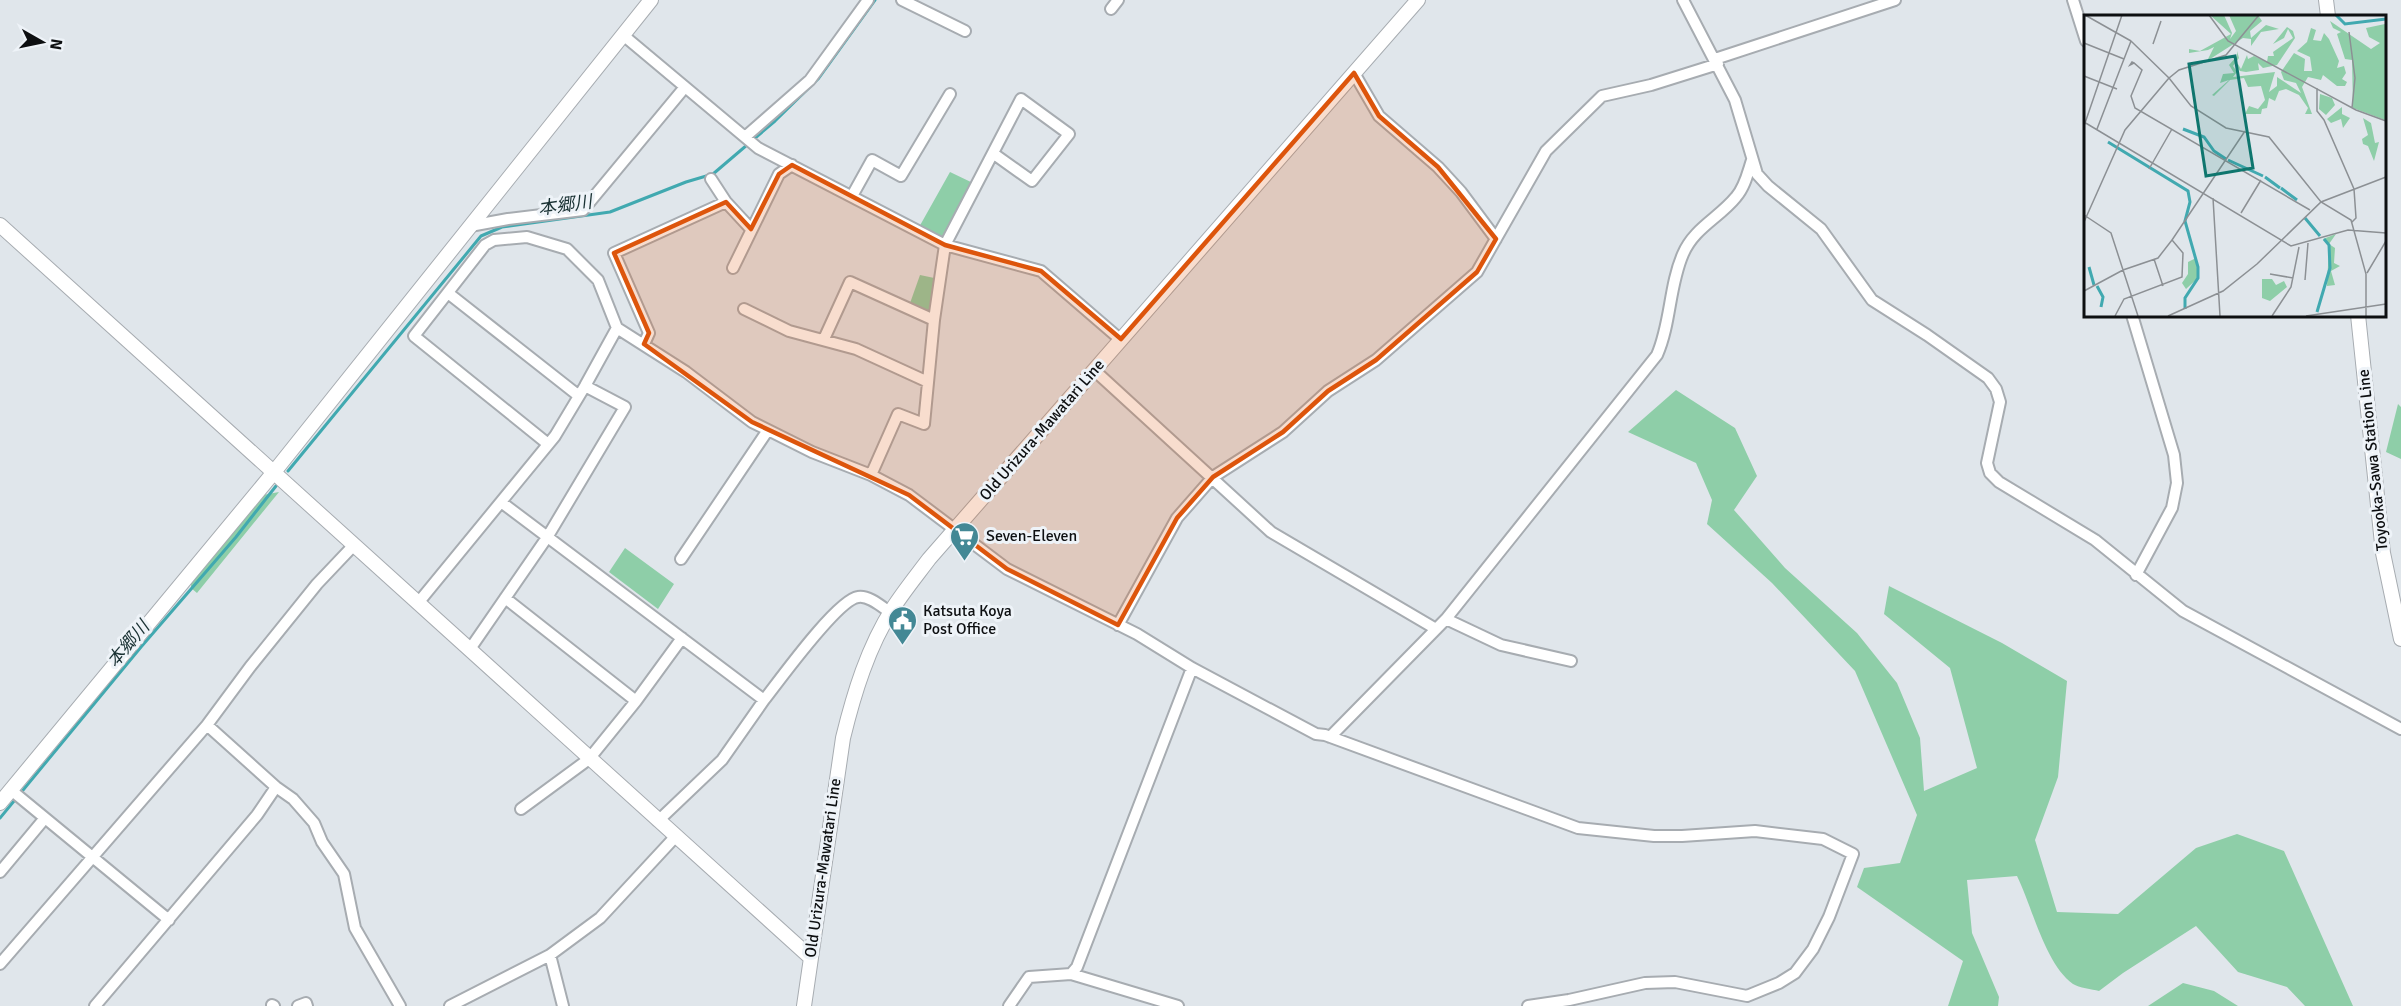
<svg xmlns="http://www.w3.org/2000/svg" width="2401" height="1006" font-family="Signika,'Noto Sans JP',sans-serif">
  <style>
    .green { fill: #8ecea8 }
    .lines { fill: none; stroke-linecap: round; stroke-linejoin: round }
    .stream { stroke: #41a9b0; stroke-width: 3 }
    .street-casing { stroke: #a7acb1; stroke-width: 14 }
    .secondary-casing { stroke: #a7acb1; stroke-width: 16 }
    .street { stroke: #fff; stroke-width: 10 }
    .secondary { stroke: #fff; stroke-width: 14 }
    .marked { fill: #dd550c; fill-opacity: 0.2; stroke: #dd550c; stroke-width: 4.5; stroke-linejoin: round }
    .labels { text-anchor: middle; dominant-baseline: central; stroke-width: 6; stroke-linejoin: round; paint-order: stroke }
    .street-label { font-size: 16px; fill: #0d0f11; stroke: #eef3f8 }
    .poi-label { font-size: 16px; fill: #0d0f11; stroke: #eef3f8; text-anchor: start }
    .water-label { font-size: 18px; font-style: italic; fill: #193133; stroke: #eef3f8 }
    .inset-river { fill: none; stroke: #41a9b0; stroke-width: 3 }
    .inset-road { fill: none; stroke: #8c9094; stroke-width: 1.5 }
    .view { fill: #0f766e; fill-opacity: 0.15; stroke: #0f766e; stroke-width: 3 }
    .inset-edge { fill: none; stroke: #0d0f11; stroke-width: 3 }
  </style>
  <rect width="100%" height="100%" fill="#e0e6eb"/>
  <!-- green -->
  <path class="green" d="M950 172 975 184 945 241 918 229Z
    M920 275 939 279 933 315 909 306Z
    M1676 390 1735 428 1757 476 1734 510 1785 568 1857 633 1897 683 1920 738 1924 791 1977 768 1950 668 1884 614 1889 586 2002 643 2067 681 2058 777 2035 840 2057 912 2118 914 2196 848 2237 834 2284 851 2353 1006H2305L2287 987 2238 972 2196 926 2123 973 2099 991C2092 989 2079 988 2073 984 2045 964 2032 906 2017 876L1967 880 1972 933 1999 997 1998 1006H1948L1963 961 1857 887 1864 868 1900 863 1917 815 1855 671 1772 583 1707 524 1712 500 1696 463 1628 432Z
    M2398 404 2401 407V459L2386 452Z
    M279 492 197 593 191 588V581L263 495Z
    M625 548 674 584 658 609 609 572Z
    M2183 983 2214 991 2238 1006H2148Z"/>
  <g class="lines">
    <!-- stream -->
    <path class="stream" d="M288 471 481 236 502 227 610 212 686 182 713 174 775 121 818 79 875 0
      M0 818 141 647 236 537 276 486"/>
    <defs>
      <path id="street" d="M902 0 965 31
        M1683 0 1735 100 1757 174 1768 186 1821 229 1872 300 1927 335 1988 378 1996 389 2000 402 1987 463 1990 473 1999 482 2095 540 2183 611 2401 729
        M2073 0 2086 41
        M1111 9 1118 0
        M623 35 758 148 945 245 1041 271 1121 340
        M1715 59 1895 0
        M1354 73 1379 116 1438 167 1461 192 1496 239
        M745 137 810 80 868 0
        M711 179 726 202 751 229
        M852 196 872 160 901 176 950 94
        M470 226 508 219 583 210 685 87
        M733 268 779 174 792 165
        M448 293 579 396
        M744 309 789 331 856 349 928 382
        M2132 315 2174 455 2177 483 2172 508 2136 575
        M824 339 850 282 934 320
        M644 344 649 333 614 253 726 202
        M1094 370 1271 532 1436 629
        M548 444 414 336 485 245 494 240 527 237 567 249 598 280 617 328 686 372 752 422 812 452 871 475 909 495 1007 569 1137 634 1192 668 1316 734 1325 735 1578 828 1654 836H1682L1755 831 1823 839 1853 854 1829 917 1813 949 1795 973 1779 983 1747 996 1675 982 1645 983 1569 1000 1528 1006
        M871 475 898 414 924 424 934 320 945 245 1021 99 1069 134 1032 181 994 154
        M501 502 764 700 722 760 658 821
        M681 559 768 430
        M505 598 636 701
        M418 603 555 436 585 386 617 328
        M1446 619 1501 645 1571 661
        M1118 625 1177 518 1213 477 1283 432 1328 391 1376 360 1477 272 1546 151 1602 96 1651 85 1718 64
        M470 649 548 536 625 407 585 386
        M764 700C779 681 837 600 858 597 869 595 882 607 891 613
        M207 725 276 787 293 799 314 823 322 842 344 874 355 928 400 1006
        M1330 737 1446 619 1657 355C1671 323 1669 286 1683 254 1694 228 1719 218 1736 197 1745 187 1748 172 1752 160
        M11 790 169 920
        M521 809 589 759 636 701 682 638
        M0 872 45 818
        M550 955 563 1006
        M0 964 207 725 250 667 317 584 354 545
        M1071 974 1178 1006
        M272 1005 274 1006
        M95 1006 257 815 276 787
        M298 1006 306 1003 307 1006
        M450 1006 550 955 600 918 676 836
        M1009 1006 1029 977 1071 974 1077 967 1192 668"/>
      <path id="secondary" d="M2326 0 2328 16
        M0 225 810 957
        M2358 315 2383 553 2401 639
        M0 803 274 472 651 0
        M804 1006 843 738C854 693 868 647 893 608 904 591 917 575 929 559L1418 0"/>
    </defs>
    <!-- street casing -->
    <use href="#street" class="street-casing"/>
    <!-- secondary casing -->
    <use href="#secondary" class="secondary-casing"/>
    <!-- street -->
    <use href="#street" class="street"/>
    <!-- secondary -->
    <use href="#secondary" class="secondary"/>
  </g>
  <!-- marked area -->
  <path class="marked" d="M1354 73 1379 116 1438 167 1496 239 1477 272 1376 360 1328 391 1283 432 1213 477 1177 518 1118 625 1007 569 909 495 752 422 644 344 649 333 614 253 726 202 751 229 779 174 792 165 945 245 1041 271 1121 339Z"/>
  <!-- icons -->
  <defs>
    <symbol id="supermarket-pin" viewBox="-11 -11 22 30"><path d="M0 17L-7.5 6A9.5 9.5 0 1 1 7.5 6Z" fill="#438895" stroke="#eef3f8"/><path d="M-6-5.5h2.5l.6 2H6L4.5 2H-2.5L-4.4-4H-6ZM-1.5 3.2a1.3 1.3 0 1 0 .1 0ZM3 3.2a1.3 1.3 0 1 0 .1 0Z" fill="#fff"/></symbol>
    <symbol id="civic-pin" viewBox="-11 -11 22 30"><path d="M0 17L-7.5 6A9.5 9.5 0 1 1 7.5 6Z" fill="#438895" stroke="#eef3f8"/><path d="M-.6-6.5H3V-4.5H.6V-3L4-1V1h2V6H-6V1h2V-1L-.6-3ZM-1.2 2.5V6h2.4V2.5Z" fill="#fff"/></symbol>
  </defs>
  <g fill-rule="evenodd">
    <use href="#supermarket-pin" x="948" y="520" width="33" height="45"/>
    <use href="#civic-pin" x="886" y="604" width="33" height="45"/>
  </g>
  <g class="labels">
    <!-- street labels -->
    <g class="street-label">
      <text transform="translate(1042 430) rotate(-49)">Old Urizura-Mawatari Line</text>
      <text transform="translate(2373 460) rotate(-96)">Toyooka-Sawa Station Line</text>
      <text transform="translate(823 868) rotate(-82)">Old Urizura-Mawatari Line</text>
    </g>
    <!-- poi labels -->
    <g class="poi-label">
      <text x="986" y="536">Seven-Eleven</text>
      <text x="923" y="611">Katsuta Koya<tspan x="923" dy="18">Post Office</tspan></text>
    </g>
    <!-- water labels -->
    <g class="water-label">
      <text transform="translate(565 205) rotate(-8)">本郷川</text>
      <text transform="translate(128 644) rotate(-50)">本郷川</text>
    </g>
  </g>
  <!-- overview -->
  <g transform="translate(2084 15)">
    <rect width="302" height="302" fill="#e0e6eb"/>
    <path d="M126 0H140L148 18 146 24 152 16 145 0H174L178 6 166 16 167 23 182 10 195 14 177 17 167 31V24L159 23 123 46 130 32 124 35 105 38V34L116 36 147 19ZM246 6 287 34 296 28 285 22 282 13 301 9V105L269 93 268 45 261 44 253 19 257 17 249 13ZM203 12 209 16 211 23 193 50 179 53 174 48 175 55 162 57 156 56 152 51 154 49 157 54 163 40 164 44 170 41 183 47 184 41H190L189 37 209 23 204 14 200 23 189 29ZM227 13 232 15 229 25 237 26 240 18 245 24 255 46 253 53 260 51 262 58 258 64 263 67 261 71H253L239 60 237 65 224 62 218 72 228 99H221L224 93 215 80 202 74 195 76 191 86 185 83 183 93 178 94 177 99H161L165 91 174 94 181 85 177 71 164 72 160 63 146 65 130 81 128 80 145 65 136 68 139 59 150 58 145 50 153 41V36L155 43 149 51 153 57 149 62 191 57 185 77 193 71V62L217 78 212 68 200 65 197 57 210 38 221 44 220 56H228L226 42 213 36 223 27ZM236 79 248 83 251 90 242 100 235 94ZM258 92V99L266 103 259 113 257 104 247 108 243 104ZM279 103 287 108 291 128 295 127 290 146 284 131 279 129 278 124 284 120ZM252 219 245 229 251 233 250 248 256 251 247 256 251 270 243 271 245 230 239 224ZM112 243 114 263 102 274 98 268 104 259V247ZM178 264H188L192 270 200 266 203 272 186 286 178 283Z" fill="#8ecea8"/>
    <path class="inset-river" d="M252 0 261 9 302 4M99 114 120 122 130 136 142 144M24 127 104 176 106 187 101 206 114 252V263L101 283V294M144 145 179 161M181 162 196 173M197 173 213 185M221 203 236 221M5 252 10 270M13 271 19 282 17 292M233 297 246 253 245 230 240 224"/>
    <path class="inset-road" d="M1 0 47 26M125 0 144 26 272 95 302 106M265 17 271 63 268 93M0 28 40 44M69 29 77 6M40 44 47 26 85 63 95 55 142 40 175 0M50 48 48 47 46 50 50 48 58 55 47 81 51 93 226 195M0 61 33 74M233 73V96L240 105 270 174 272 203 268 207M0 107 207 231 264 215 302 218M0 111 38 0M13 114 40 44M65 154 88 114M129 183 136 301M157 198 177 165M0 200 27 218 54 301M0 207 41 115 85 63 107 91 142 113 185 122 237 187 267 205 282 259V301M70 244 79 271M283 258 302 226M186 259 209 263M221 265 224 228M0 276 39 255 74 243 88 225M31 301 40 284 98 262 99 238 88 225 161 116M84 301 139 276 173 249 237 187 302 162M188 301 207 272 215 232M222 301 302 289"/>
    <path class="view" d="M151 41 169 153 122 161 105 49Z"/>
    <rect width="302" height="302" class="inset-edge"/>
  </g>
  <!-- north arrow -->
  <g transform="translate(42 42) rotate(99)" stroke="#eef3f8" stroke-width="4.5" paint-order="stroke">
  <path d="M0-4.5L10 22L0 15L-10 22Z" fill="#0d0f11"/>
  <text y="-9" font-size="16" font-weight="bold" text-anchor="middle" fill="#0d0f11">N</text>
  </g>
</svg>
